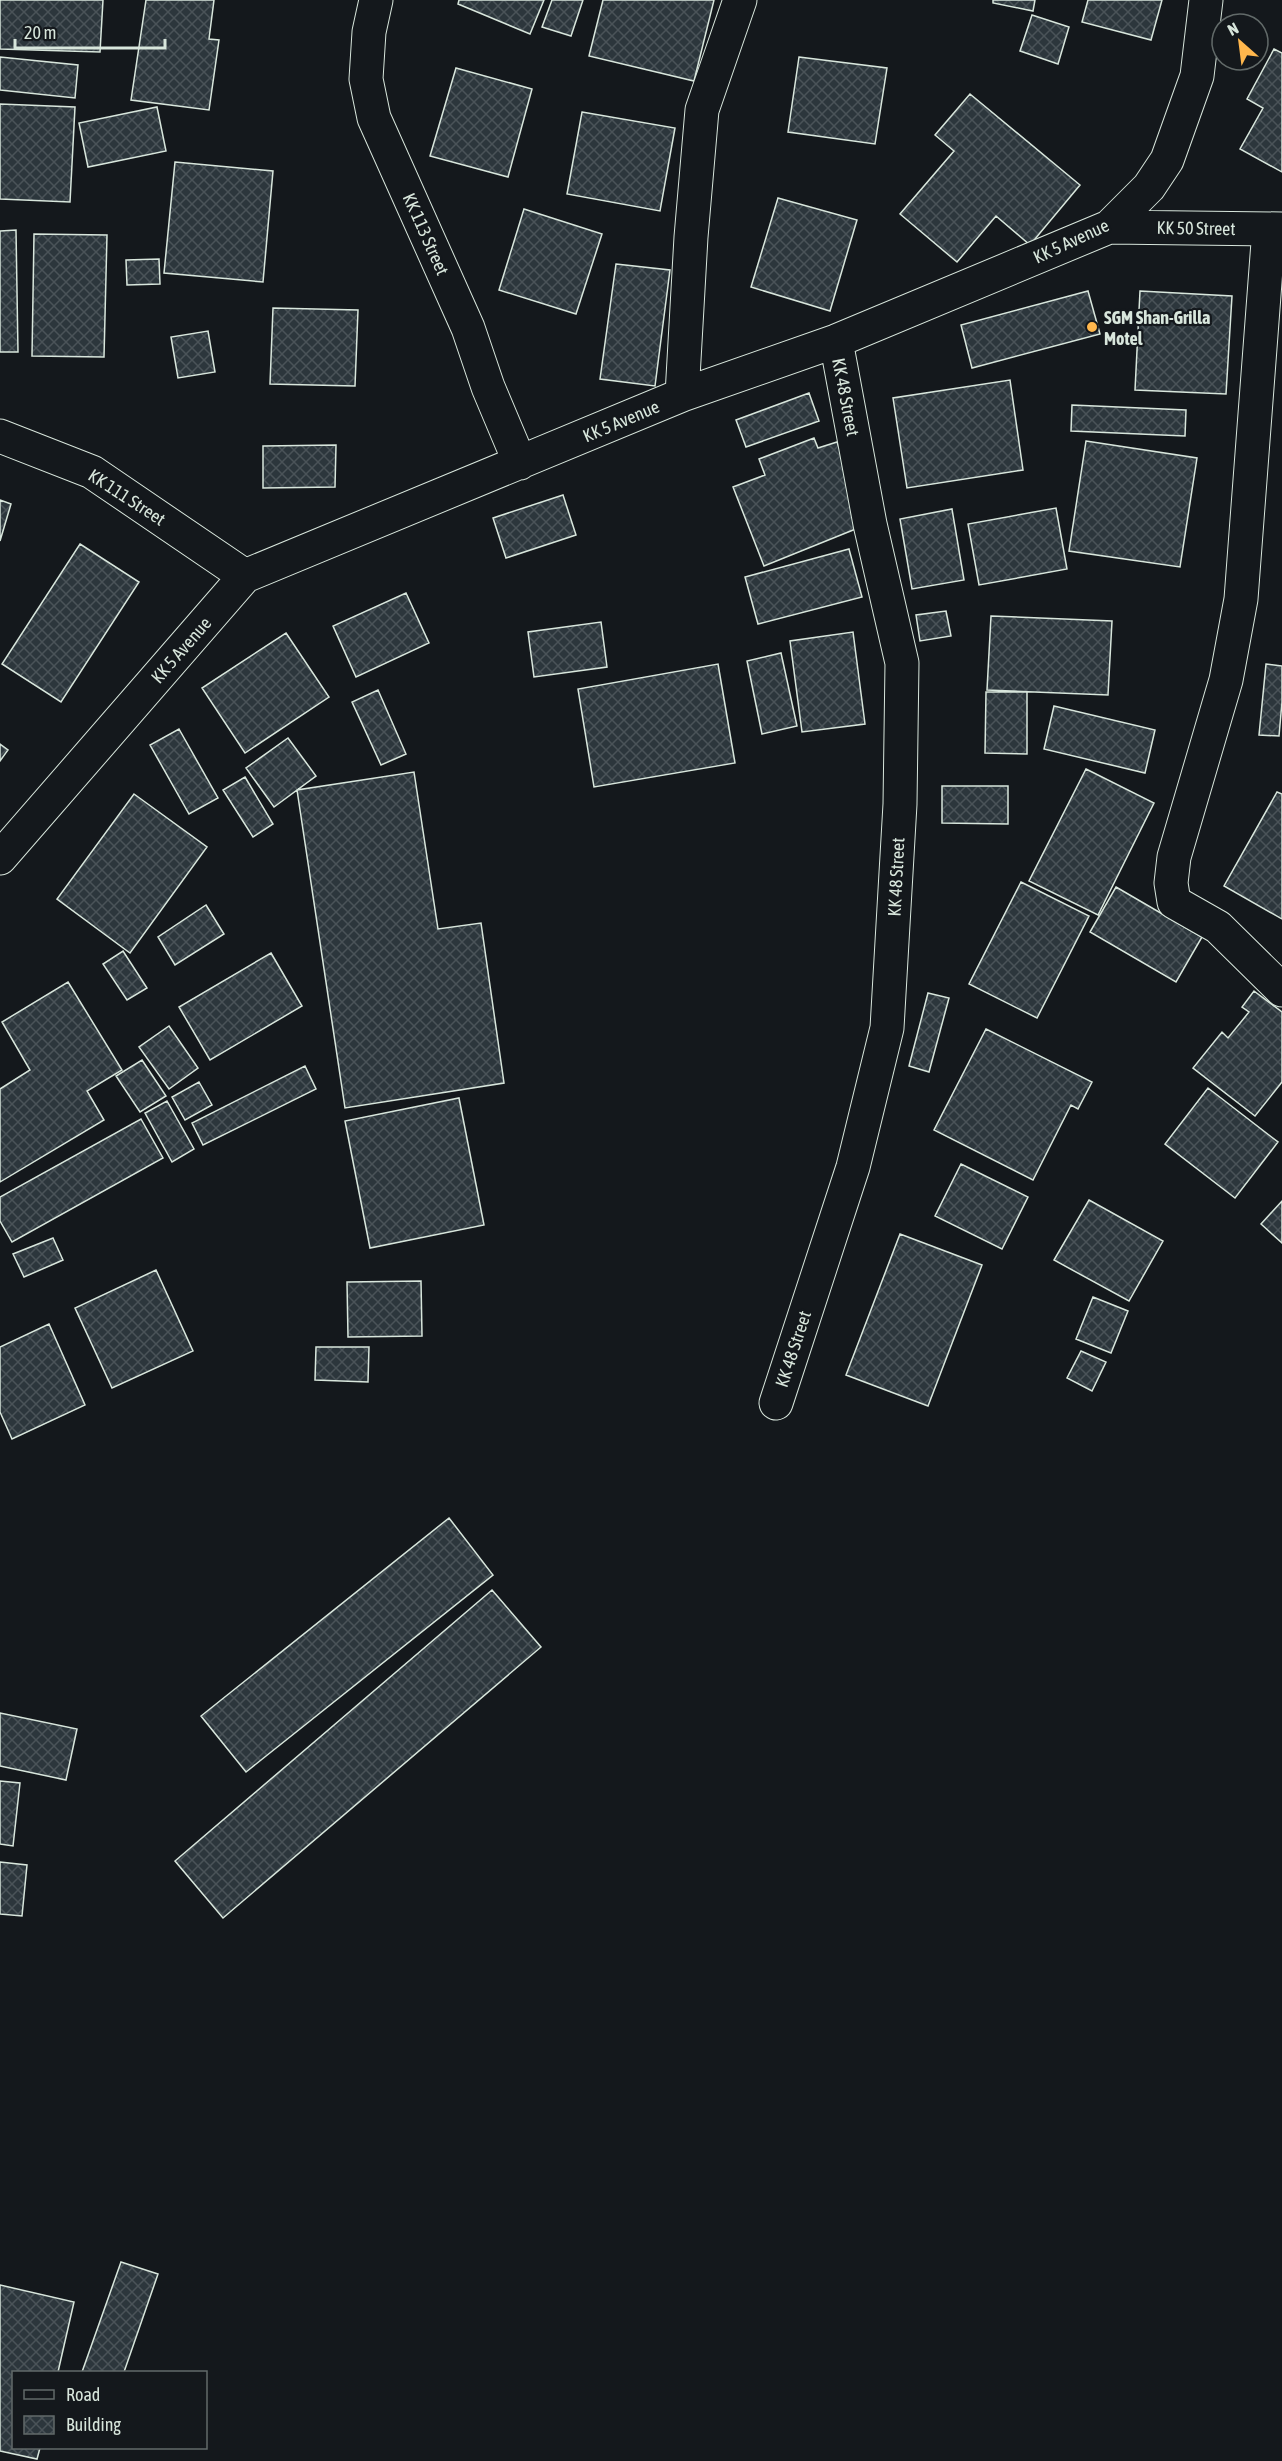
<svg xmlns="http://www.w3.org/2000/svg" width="1282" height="2461" font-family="'Asap Condensed',sans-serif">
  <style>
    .building { fill: url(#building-cross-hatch); stroke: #d8e6dc; stroke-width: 1.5 }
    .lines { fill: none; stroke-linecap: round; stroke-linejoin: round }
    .minor-casing { stroke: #d8e6dc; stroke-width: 35 }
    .minor { stroke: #14181c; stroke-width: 33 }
    .poi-dot { fill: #ffb74d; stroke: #14181c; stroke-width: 2 }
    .labels { text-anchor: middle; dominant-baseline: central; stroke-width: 4.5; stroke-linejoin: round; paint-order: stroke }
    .street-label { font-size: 18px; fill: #d8e6dc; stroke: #14181c }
    .poi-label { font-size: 18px; font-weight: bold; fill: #d8e6dc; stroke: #14181c; text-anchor: start }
  </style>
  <defs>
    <pattern id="building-cross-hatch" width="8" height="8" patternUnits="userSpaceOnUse" patternTransform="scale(1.5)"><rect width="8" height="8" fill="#2c363c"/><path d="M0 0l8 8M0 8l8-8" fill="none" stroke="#4a5358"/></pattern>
  </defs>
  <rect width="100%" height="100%" fill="#14181c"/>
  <!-- building -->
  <path class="building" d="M0 0H103L100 52 0 49Z
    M146 0H214L209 39 219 40 209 110 131 100Z
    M459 0H544L530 34 458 4Z
    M552 0H583L571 36 542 27Z
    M603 0H714L694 81 589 56Z
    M993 0H1035L1033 11 993 3Z
    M1088 0H1162L1151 40 1082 22Z
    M1032 15 1069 27 1058 64 1020 51Z
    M1274 49 1282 53V172L1240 149 1263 108 1247 99Z
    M0 57 78 65 75 98 0 90Z
    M799 57 887 68 875 144 788 132Z
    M456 68 532 89 508 177 430 156Z
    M970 94 1080 185 1030 245 996 216 957 262 900 214 954 151 935 135Z
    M0 104 75 107 70 202 0 199Z
    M157 107 166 151 88 167 79 123Z
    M582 112 675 128 660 211 567 194Z
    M175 162 273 171 263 282 164 273Z
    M778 198 857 220 830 311 751 287Z
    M524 209 602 234 576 314 499 290Z
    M16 230 18 352H0V231Z
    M34 234 107 235 104 357 32 356Z
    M159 259 160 284 127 285 126 260Z
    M616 264 670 270 655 386 600 379Z
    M1088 291 1100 334 972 368 961 325Z
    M1140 291 1232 296 1226 394 1135 390Z
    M273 308 358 310 355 386 270 384Z
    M208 331 215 372 178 378 171 337Z
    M1010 380 1023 470 907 488 893 398Z
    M809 393 819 421 746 447 736 420Z
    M1072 405 1186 410 1185 436 1071 431Z
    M814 438 818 448 837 442 868 524 764 566 733 487 765 475 759 459Z
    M1086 441 1197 458 1180 567 1069 551Z
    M336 445 335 487 263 488V446Z
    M563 495 576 535 506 558 493 518Z
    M0 500 11 504 0 541Z
    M1056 508 1067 569 979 585 968 524Z
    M952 509 964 580 912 589 900 519Z
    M80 544 139 582 61 702 2 664Z
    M849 549 862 597 758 624 745 577Z
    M406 593 429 643 356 677 333 626Z
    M946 611 951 636 920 641 916 615Z
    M991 616 1112 621 1108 695 987 690Z
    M601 622 607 667 534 677 528 632Z
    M853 632 865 724 802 732 790 641Z
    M286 633 329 697 245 753 202 688Z
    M781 653 797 726 762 734 747 661Z
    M718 664 735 763 594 787 578 689Z
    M1266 664 1282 666V702L1279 736 1259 735Z
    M378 690 406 754 381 765 352 702Z
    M986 692H1027V754L985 753Z
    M1054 706 1155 730 1145 773 1044 749Z
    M179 729 218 798 189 814 150 745Z
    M288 738 316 776 274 807 246 768Z
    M0 744 8 750 0 761Z
    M1086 769 1154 803 1098 915 1029 881Z
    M414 772 438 929 481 923 504 1083 345 1108 297 790Z
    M245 777 273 824 253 837 223 790Z
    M942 786H1008V824L942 823Z
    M1277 792 1282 794V919L1224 886Z
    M134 794 207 847 130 953 57 899Z
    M1021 882 1089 916 1037 1018 969 984Z
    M1116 887 1202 937 1176 982 1090 932Z
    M206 905 224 934 175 965 158 937Z
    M123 951 147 988 127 1000 103 964Z
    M271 953 302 1006 210 1060 179 1007Z
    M68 982 122 1070 87 1091 104 1120 0 1182V1089L30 1070 2 1022Z
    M1254 991 1282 1012V1082L1255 1116 1193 1068 1222 1032 1228 1038 1249 1012 1242 1007Z
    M928 993 949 998 929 1072 909 1066Z
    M169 1026 198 1068 169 1089 139 1047Z
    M986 1029 1092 1082 1078 1109 1071 1105 1033 1180 934 1130Z
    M142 1060 166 1096 140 1112 116 1076Z
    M305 1066 316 1089 203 1145 192 1123Z
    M199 1082 212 1105 185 1120 172 1097Z
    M1208 1088 1278 1142 1235 1198 1165 1144Z
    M459 1098 484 1225 370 1248 345 1121Z
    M167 1101 194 1149 172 1162 145 1113Z
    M141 1119 163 1158 12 1242 0 1221V1197Z
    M961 1164 1028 1197 1002 1249 935 1216Z
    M1089 1200 1163 1241 1129 1301 1054 1260Z
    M1282 1201V1243L1261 1224Z
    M900 1234 982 1265 928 1406 846 1375Z
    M53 1238 63 1260 24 1277 13 1254Z
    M156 1270 193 1351 112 1388 75 1308Z
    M421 1281 422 1336 348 1337 347 1282Z
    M1093 1297 1128 1311 1111 1353 1076 1339Z
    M49 1324 85 1405 12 1439 0 1412V1347Z
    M316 1347H369L368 1382 315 1380Z
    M1081 1351 1106 1362 1092 1391 1067 1378Z
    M449 1518 493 1575 246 1772 201 1716Z
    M492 1590 541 1647 223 1918 175 1861Z
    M0 1713 77 1729 66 1780 0 1766Z
    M0 1781 20 1783 13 1846 0 1844Z
    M0 1862 27 1865 22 1916 0 1914Z
    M121 2262 158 2274 124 2372H82Z
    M0 2285 74 2302 58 2372H14V2448H40L37 2459 0 2451Z"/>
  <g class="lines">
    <defs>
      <path id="minor" d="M376 0 369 32 366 79 374 118 468 328 488 387 520 463
        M1109 227 1282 229
        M1269 229 1241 599 1226 680 1174 857 1171 883 1174 902 1218 927 1282 990
        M682 395 691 237 702 110 740 0
        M0 436 92 472 245 576
        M0 858 245 576 682 395 836 341 1109 227 1149 187 1167 160 1197 76 1206 0
        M776 1403 853 1167 887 1028 900 804 902 663 870 524 836 341"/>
    </defs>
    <!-- minor casing -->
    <use href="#minor" class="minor-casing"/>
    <!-- minor -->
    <use href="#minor" class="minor"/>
  </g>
  <!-- markers -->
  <circle class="poi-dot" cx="1092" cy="327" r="6"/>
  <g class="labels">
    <!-- street labels -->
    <g class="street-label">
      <text transform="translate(1196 228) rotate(1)">KK 50 Street</text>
      <text transform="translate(426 234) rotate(66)">KK 113 Street</text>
      <text transform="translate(1071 241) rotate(-25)">KK 5 Avenue</text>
      <text transform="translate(846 397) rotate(79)">KK 48 Street</text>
      <text transform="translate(621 421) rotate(-23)">KK 5 Avenue</text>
      <text transform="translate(127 497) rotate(33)">KK 111 Street</text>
      <text transform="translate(181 650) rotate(-49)">KK 5 Avenue</text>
      <text transform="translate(896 877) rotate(-87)">KK 48 Street</text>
      <text transform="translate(793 1349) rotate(-72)">KK 48 Street</text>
    </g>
    <!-- poi labels -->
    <g class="poi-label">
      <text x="1104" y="317">SGM Shan-Grilla<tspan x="1104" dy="21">Motel</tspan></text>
    </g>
  </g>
  <!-- legend -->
  <rect x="12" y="2371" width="195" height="78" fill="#14181c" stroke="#626a69" stroke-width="1.5"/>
  <rect x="24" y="2390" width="30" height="9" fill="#14181c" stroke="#626a69" stroke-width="1.5"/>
  <text x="66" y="2401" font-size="18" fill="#d8e6dc">Road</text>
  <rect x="24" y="2416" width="30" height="18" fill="url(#building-cross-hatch)" stroke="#626a69" stroke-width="1.5"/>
  <text x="66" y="2431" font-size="18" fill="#d8e6dc">Building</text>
  <!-- north arrow -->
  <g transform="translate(1240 42) rotate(332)"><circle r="28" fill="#14181c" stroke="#626a69" stroke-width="1.5"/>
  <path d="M0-4.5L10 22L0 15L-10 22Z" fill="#ffb74d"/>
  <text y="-9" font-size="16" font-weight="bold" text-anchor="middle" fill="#d8e6dc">N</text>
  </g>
  <!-- scale -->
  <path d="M15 39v9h150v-9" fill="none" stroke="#d8e6dc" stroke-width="3"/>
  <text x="24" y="39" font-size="18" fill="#d8e6dc" stroke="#14181c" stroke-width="4.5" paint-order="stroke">20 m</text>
</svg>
